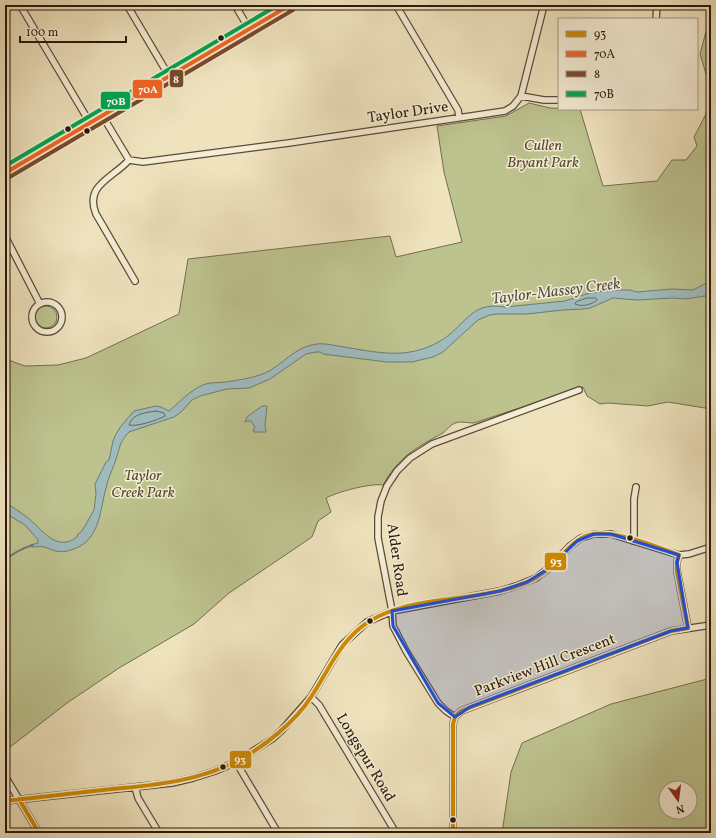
<svg xmlns="http://www.w3.org/2000/svg" width="716" height="838" font-family="Vollkorn,serif">
  <style>
    .green { fill: #bdc38f; stroke: #746e4d; fill-rule: evenodd }
    .water { fill: #9fbbbd; stroke: #707a76 }
    .lines { fill: none; stroke-linecap: round; stroke-linejoin: round }
    .shore { stroke: #646a64; stroke-width: 1 }
    .stream { stroke: #707a76; stroke-width: 2 }
    .minor-casing { stroke: #5b4b38; stroke-width: 8 }
    .secondary-casing { stroke: #2a180b; stroke-width: 10 }
    .minor { stroke: #f5edd5; stroke-width: 5.5 }
    .secondary { stroke: #f5edd5; stroke-width: 8 }
    .bus-1-casing { stroke: #f5edd5; stroke-width: 7 }
    .bus-2-casing { stroke: #f5edd5; stroke-width: 7 }
    .bus-3-casing { stroke: #f5edd5; stroke-width: 7 }
    .bus-4-casing { stroke: #f5edd5; stroke-width: 7 }
    .bus-1 { stroke: #ce8a02; stroke-width: 4 }
    .bus-2 { stroke: #f26522; stroke-width: 4 }
    .bus-3 { stroke: #7a4b2a; stroke-width: 4 }
    .bus-4 { stroke: #00a651; stroke-width: 4 }
    .marked { fill: #1d4ed8; fill-opacity: 0.2; stroke: #1d4ed8; stroke-width: 3; stroke-linejoin: round }
    .bus-dot { fill: #2a180b; stroke: #f5edd5; stroke-width: 1.5 }
    .labels { text-anchor: middle; dominant-baseline: central; stroke-width: 3; stroke-linejoin: round; paint-order: stroke }
    .street-label { font-size: 15px; fill: #2a180b; stroke: #f5edd5 }
    .park-label { font-size: 15px; font-style: italic; fill: #564b33; stroke: #f5edd5 }
    .water-label { font-size: 16px; font-style: italic; fill: #535149; stroke: #f5edd5 }
    .line-badge { stroke: #f5edd5; stroke-width: 1.5 }
    .badge-label { font-size: 11px; text-anchor: middle; font-weight: bold; fill: #fff }
  </style>
  <rect width="100%" height="100%" fill="#efe3be"/>
  <filter id="stains"><feTurbulence type="fractalNoise" baseFrequency=".005" numOctaves="4"/><feColorMatrix values="0 0 0 0 .2 0 0 0 0 .09 0 0 0 0 .02 0 0 0 .5 -.17"/></filter>
  <radialGradient id="worn" r=".72"><stop offset=".6" stop-color="#630" stop-opacity="0"/><stop offset="1" stop-color="#630" stop-opacity=".3"/></radialGradient>
  <!-- green -->
  <path class="green" d="M711 13V409L668 402 648 406 608 403 600 404 587 396 583 387 474 423C467 423 461 421 455 423 450 425 447 430 443 433 415 448 399 457 383 485 370 483 337 492 326 498L331 512 318 521 312 537 229 593 194 624 119 668 67 703 5 751V352L11 361 25 366 58 365 86 358 179 314 188 259 390 236 396 257 462 242 444 172 437 126 506 116 529 103 550 108 580 109 603 186 657 181 672 160H686L697 146 694 137 706 114 710 87 700 54Z
    M35 317a11 11 0 1 1 22 0a11 11 0 1 1-22 0Z
    M711 678V833H502L511 772 522 743 611 704ZM666 788H690V812H666Z"/>
  <!-- water -->
  <path class="water" d="M711 281V295L686 299 673 298 637 300 613 298 590 308 583 309 563 310 527 314H497L490 315 478 320 443 352 433 357 412 362H387L323 354 320 352H316L306 354 270 379 249 388 227 389 200 396 192 400 181 412 174 417 129 432C121 440 120 446 117 456 114 467 108 477 106 488 99 514 100 544 67 551 57 553 53 550 44 547 41 546 36 547 32 547L30 545 38 543V540L25 525 5 513V502C13 508 21 512 28 518 42 529 56 553 77 537L78 534 81 532 85 526 94 510 96 494 95 484 106 462 109 460 113 441 115 436 121 426 134 411 156 406 161 407 169 411C180 402 189 391 203 385 210 382 218 383 226 382 239 380 253 378 265 373 283 365 295 346 317 344 326 343 336 346 344 347 369 351 395 357 419 350 430 347 440 342 449 335 469 318 475 302 505 307L565 301 586 294 609 290H630L637 292 672 289 693 290Z
    M262 406H267L265 425 266 432H254L253 430 255 427 251 421H247L245 422 247 417Z"/>
  <g class="lines">
    <!-- shore -->
    <path class="shore" d="M587 298H596L597 300C591 305 582 307 575 304L576 302Z
      M156 411 164 413 165 416C158 420 137 427 129 425 133 413 145 413 156 411Z"/>
    <!-- stream -->
    <path class="stream" d="M5 581C6 578 8 575 8 572 7 569 6 565 6 562 7 555 26 547 33 545"/>
    <defs>
      <path id="minor" d="M20 5 90 123
        M127 5 169 76
        M235 5 249 29
        M396 5 458 110 459 117
        M656 19 657 5
        M521 96 544 100H559
        M102 115 129 160 143 162 289 143 505 111 513 106 521 96 544 5
        M129 160C113 178 84 185 96 214L135 281
        M5 161 10 170
        M5 236 40 304
        M32 317a15 15 0 1 1 30 0a15 15 0 1 1-30 0Z
        M633 541 634 535V499L636 487
        M679 555 677 562V571L688 628
        M311 697 319 705 396 833
        M455 717 446 711 438 703 406 651 393 626 392 611 378 538V517L381 501 387 486 397 471 410 458 432 444 579 390
        M236 762 278 833
        M5 776 39 833
        M135 787 138 798 159 833
        M5 801 172 783 193 778 215 771 236 762 272 739 281 731 311 697 342 645 367 622 392 611 500 591 519 585 536 578 549 568 570 546 581 538 594 534H611L679 555 689 554 711 547
        M453 833V724L455 717 461 711 671 631 711 625"/>
      <path id="secondary" d="M5 173 290 5"/>
    </defs>
    <!-- minor casing -->
    <use href="#minor" class="minor-casing"/>
    <!-- secondary casing -->
    <use href="#secondary" class="secondary-casing"/>
    <!-- minor -->
    <use href="#minor" class="minor"/>
    <!-- secondary -->
    <use href="#secondary" class="secondary"/>
    <defs>
      <path id="bus-1" d="M19 799 39 833
        M5 801C41 797 77 793 112 789 157 785 199 781 239 760 264 747 296 721 311 697 327 673 337 647 360 628 399 595 467 603 514 587 528 583 541 576 551 566 564 554 575 537 593 534 615 530 658 547 679 555L677 562V571L688 628
        M453 833V724L455 717 461 711 671 631 688 628"/>
      <path id="bus-2" d="M5 173 290 5"/>
      <path id="bus-3" d="M8 178 293 10"/>
      <path id="bus-4" d="M5 166 278 5"/>
    </defs>
    <!-- bus-1 casing -->
    <use href="#bus-1" class="bus-1-casing"/>
    <!-- bus-2 casing -->
    <use href="#bus-2" class="bus-2-casing"/>
    <!-- bus-3 casing -->
    <use href="#bus-3" class="bus-3-casing"/>
    <!-- bus-4 casing -->
    <use href="#bus-4" class="bus-4-casing"/>
    <!-- bus-1 -->
    <use href="#bus-1" class="bus-1"/>
    <!-- bus-2 -->
    <use href="#bus-2" class="bus-2"/>
    <!-- bus-3 -->
    <use href="#bus-3" class="bus-3"/>
    <!-- bus-4 -->
    <use href="#bus-4" class="bus-4"/>
  </g>
  <!-- marked area -->
  <path class="marked" d="M594 534H611L679 555 677 562 688 628 671 631 470 707 455 717 438 703 393 626 392 611 500 591 527 582 549 568 577 541Z"/>
  <!-- markers -->
  <g class="bus-dot">
    <circle cx="221" cy="38" r="3.5"/>
    <circle cx="68" cy="129" r="3.5"/>
    <circle cx="87" cy="131" r="3.5"/>
    <circle cx="630" cy="538" r="3.5"/>
    <circle cx="370" cy="621" r="3.5"/>
    <circle cx="223" cy="767" r="3.5"/>
    <circle cx="453" cy="820" r="3.5"/>
  </g>
  <g class="labels">
    <!-- street labels -->
    <g class="street-label">
      <text transform="translate(408 113) rotate(-8)">Taylor Drive</text>
      <text transform="translate(396 560) rotate(82)">Alder Road</text>
      <text transform="translate(545 666) rotate(-21)">Parkview Hill Crescent</text>
      <text transform="translate(365 758) rotate(59)">Longspur Road</text>
    </g>
    <!-- park labels -->
    <g class="park-label">
      <text x="543" y="146">Cullen<tspan x="543" dy="17">Bryant Park</tspan></text>
      <text x="143" y="476">Taylor<tspan x="143" dy="17">Creek Park</tspan></text>
    </g>
    <!-- water labels -->
    <g class="water-label">
      <text transform="translate(556 292) rotate(-7)">Taylor-Massey Creek</text>
    </g>
  </g>
  <g class="line-badge">
    <rect x="169" y="69" width="15" height="19" rx="4" fill="#7a4b2a"/>
    <rect x="132" y="79" width="31" height="20" rx="4" fill="#f26522"/>
    <rect x="100" y="91" width="31" height="19" rx="4" fill="#00a651"/>
    <rect x="544" y="552" width="23" height="19" rx="4" fill="#ce8a02"/>
    <rect x="229" y="750" width="23" height="19" rx="4" fill="#ce8a02"/>
  </g>
  <g class="badge-label">
    <text x="176" y="83">8</text>
    <text x="148" y="93">70A</text>
    <text x="116" y="105">70B</text>
    <text x="556" y="565">93</text>
    <text x="240" y="763">93</text>
  </g>
  <!-- margin -->
  <rect width="716" height="838" fill="none" stroke="#efe3be" stroke-width="20"/>
  <rect x="6" y="6" width="704" height="826" fill="none" stroke="#2a180b" stroke-width="2"/>
  <rect x="10" y="10" width="696" height="818" fill="none" stroke="#2a180b"/>
  <!-- legend -->
  <rect x="558" y="18" width="140" height="92" fill="#f5edd5" stroke="#a49884"/>
  <rect x="566" y="31" width="20" height="6" fill="#ce8a02" stroke="#a49884"/>
  <text x="594" y="38" font-size="12" fill="#2a180b">93</text>
  <rect x="566" y="51" width="20" height="6" fill="#f26522" stroke="#a49884"/>
  <text x="594" y="58" font-size="12" fill="#2a180b">70A</text>
  <rect x="566" y="71" width="20" height="6" fill="#7a4b2a" stroke="#a49884"/>
  <text x="594" y="78" font-size="12" fill="#2a180b">8</text>
  <rect x="566" y="91" width="20" height="6" fill="#00a651" stroke="#a49884"/>
  <text x="594" y="98" font-size="12" fill="#2a180b">70B</text>
  <!-- north arrow -->
  <g transform="translate(678 800) rotate(166)"><circle r="19" fill="#f5edd5" stroke="#a49884"/>
  <path d="M0-3L7 15L0 10L-7 15Z" fill="#8f2418"/>
  <text y="-6" font-size="11" font-weight="bold" text-anchor="middle" fill="#2a180b">N</text>
  </g>
  <!-- scale -->
  <path d="M20 36v6h106v-6" fill="none" stroke="#2a180b" stroke-width="2"/>
  <text x="26" y="36" font-size="12" fill="#2a180b" stroke="#f5edd5" stroke-width="3" paint-order="stroke">100 m</text>
  <rect width="100%" height="100%" filter="url(#stains)"/>
  <rect width="100%" height="100%" fill="url(#worn)"/>
</svg>
